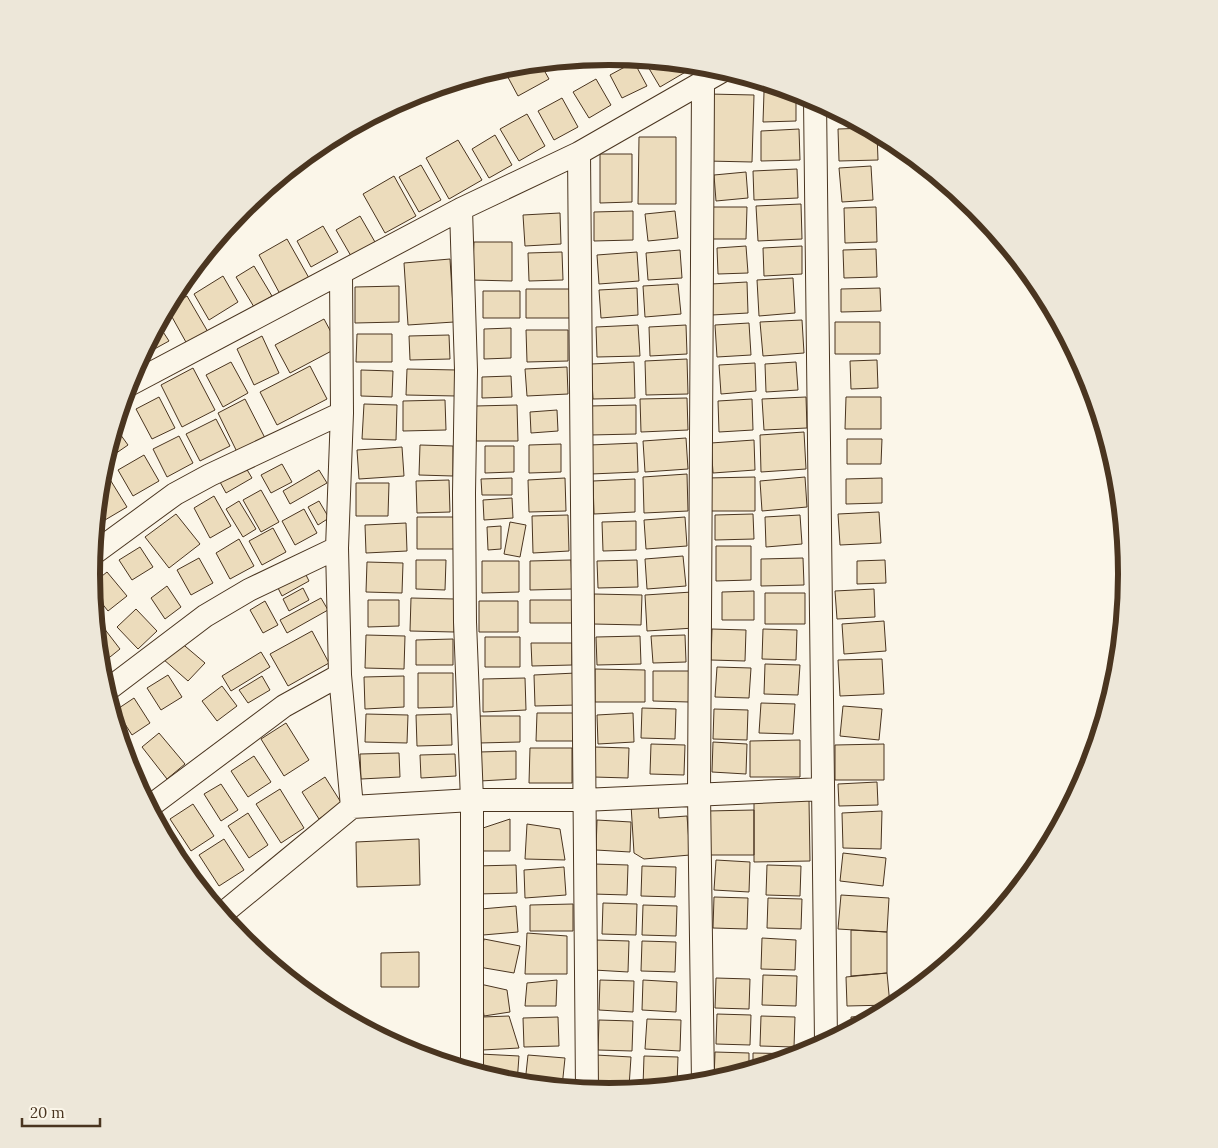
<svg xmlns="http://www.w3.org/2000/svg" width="1218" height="1148" font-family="Lora,serif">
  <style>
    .building { fill: #ecdcbc; stroke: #4a3520 }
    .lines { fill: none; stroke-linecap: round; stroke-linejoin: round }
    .minor-casing { stroke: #4a3520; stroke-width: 24 }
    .minor { stroke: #fbf6e9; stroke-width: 22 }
    .rim { fill: none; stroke: #4a3520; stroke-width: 6 }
  </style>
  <rect width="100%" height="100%" fill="#fbf6e9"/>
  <!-- building -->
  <path class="building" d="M644 60 685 64 689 70 660 87Z
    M634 62 647 86 622 98 610 75Z
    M540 63 549 79 518 96 503 68Z
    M596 79 611 105 589 118 573 92Z
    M764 92H796V121L763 122Z
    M709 94 754 95 752 162 707 161Z
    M562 98 578 127 554 140 538 111Z
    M527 114 545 146 519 161 500 129Z
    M868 128 877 133 878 160 839 161 838 129Z
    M799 129 800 160 761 161V131Z
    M495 135 512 165 489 178 472 149Z
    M639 137H676V204H638Z
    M458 140 482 180 449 199 426 158Z
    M600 154H632V202L600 203Z
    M421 165 441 200 419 212 399 177Z
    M871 166 873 200 842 202 839 168Z
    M797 169 798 198 754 200 753 171Z
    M746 172 748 198 716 201 714 175Z
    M394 176 416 216 385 233 363 194Z
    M801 204 802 239 758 241 756 206Z
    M713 207H747L746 239H713Z
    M876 207 877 242 845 243 844 208Z
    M633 211V240L594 241V212Z
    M675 211 678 238 648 241 645 214Z
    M560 213 561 244 525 246 523 215Z
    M360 216 375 242 351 256 336 230Z
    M323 226 338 252 311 267 297 241Z
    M287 239 309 278 280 294 259 255Z
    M474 242H512V281L472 280Z
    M746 246 748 273 718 274 717 248Z
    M802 246V274L764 276 763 248Z
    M876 249 877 277 844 278 843 250Z
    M680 250 682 278 648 280 646 253Z
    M562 252 563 280 529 281 528 253Z
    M637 252 639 281 599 284 597 255Z
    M450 259 454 322 408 325 404 263Z
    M254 266 272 296 254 307 236 277Z
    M223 276 238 302 209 320 194 294Z
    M793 278 795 313 759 316 757 280Z
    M747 282 748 313 712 315 711 284Z
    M678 284 681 314 645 317 643 286Z
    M399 286V322L355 323V287Z
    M637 288 638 315 601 318 599 290Z
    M880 288 881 311 841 312V289Z
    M526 289H571L570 318H526Z
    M483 291H520V318H483Z
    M187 296 208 332 187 344 167 308Z
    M324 319 339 347 290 373 275 345Z
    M802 320 804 353 763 356 760 322Z
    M835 322H880V354H835Z
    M749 323 751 355 717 357 715 325Z
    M158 324 169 341 149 352 146 347Z
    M638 325 640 356 597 357 596 327Z
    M686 325 687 354 650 356 649 327Z
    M511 328V358L484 359V329Z
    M526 330H568V361L527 362Z
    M357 334H392V362H356Z
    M449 335 450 359 410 360 409 336Z
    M262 336 279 373 254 385 237 349Z
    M687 359 688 394 646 395 645 361Z
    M877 360 878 388 851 389 850 361Z
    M231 362 248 393 223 407 206 375Z
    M634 362 635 398 593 399 591 364Z
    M796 362 798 390 766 392 765 364Z
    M755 363 756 391 721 394 719 365Z
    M310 366 327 399 277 425 260 392Z
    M567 367 568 394 527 396 525 369Z
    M193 368 215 410 182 427 161 385Z
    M407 369 457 370 456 396 406 395Z
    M361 370 393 371 392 397 361 396Z
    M511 376 512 397 482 398V377Z
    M159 397 175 428 152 439 136 409Z
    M806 397 807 428 764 430 762 399Z
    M846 397H881V429H845Z
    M687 398 688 430 641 432 640 399Z
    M245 399 266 440 238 454 218 413Z
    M752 399 753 430 719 432 718 401Z
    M445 400 446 430 403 431V401Z
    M364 404 397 405 396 440 362 439Z
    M517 405 518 441H476L475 406Z
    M636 405V434L590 435 589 406Z
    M557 410 558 431 531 433 530 412Z
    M216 419 230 446 200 461 186 434Z
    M115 427 128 445 112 456 108 450Z
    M804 432 806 469 761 472 760 435Z
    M179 436 193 463 167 477 153 449Z
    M686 438 688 469 645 472 643 441Z
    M847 439H882L881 464H847Z
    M754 440 755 470 713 473 711 443Z
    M637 443 638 472 591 474 590 445Z
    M561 444V472L529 473V445Z
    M420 445 453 446V476L419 475Z
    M485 446H514V472L485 473Z
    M402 447 404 476 359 479 357 450Z
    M144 455 159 481 133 496 118 470Z
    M282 464 292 482 271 493 261 475Z
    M246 468 252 478 226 493 220 482Z
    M319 470 327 483 290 504 283 491Z
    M106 473 127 507 105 520 98 508 101 476Z
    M687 474 688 511 644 513 643 477Z
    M755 477V511H707V478Z
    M805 477 807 507 762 511 760 481Z
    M512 478V495H482L481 479Z
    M565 478 566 511 529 512 528 480Z
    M882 478V503L846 504V479Z
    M635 479V512L594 514 593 481Z
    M449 480 450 512 417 513 416 481Z
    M356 483H389L388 516H356Z
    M261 490 279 522 261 532 243 500Z
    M214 496 231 526 210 538 194 508Z
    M512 498 513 518 484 520 483 500Z
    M239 501 256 529 243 537 226 509Z
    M319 501 329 518 318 525 308 507Z
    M304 509 317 533 295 545 282 521Z
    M879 512 881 543 840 545 838 514Z
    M176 514 200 544 169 568 145 537Z
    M753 514 754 539 715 540V515Z
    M568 515 569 551 533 553 532 516Z
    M800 515 802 544 766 547 765 517Z
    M417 517H455V549H417Z
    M685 517 687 546 646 549 644 520Z
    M636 521V550L603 551 602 522Z
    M510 522 526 525 520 557 504 554Z
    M406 523 407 551 366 553 365 525Z
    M501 526V549L488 550 487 527Z
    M273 528 286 552 262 565 249 541Z
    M239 539 254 566 230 579 216 553Z
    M716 546H751V580L716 581Z
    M140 547 153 567 132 580 119 560Z
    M683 556 686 586 647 589 645 559Z
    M199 558 213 583 191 595 177 570Z
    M803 558 804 585 761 586V559Z
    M416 560H446L445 590 416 589Z
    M571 560 572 589 530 590V561Z
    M637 560 638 587 598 588 597 561Z
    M885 560 886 583 857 584V561Z
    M482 561H519V592L482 593Z
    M367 562 403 563 402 593 366 592Z
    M107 572 127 596 108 611 93 592 92 584Z
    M305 573 309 581 282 596 278 588Z
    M167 586 181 607 165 619 151 598Z
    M303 588 309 600 289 611 283 599Z
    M874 589 875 617 837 619 835 591Z
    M754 591V620H722V592Z
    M692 592 694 628 647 631 645 595Z
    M765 593H805V624H765Z
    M594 594 642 595 641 625 593 624Z
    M321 598 328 610 287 633 280 620Z
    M411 598 455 599 454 632 410 631Z
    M368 600H399V626L368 627Z
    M530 600H573V623H530Z
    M265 601 278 625 263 633 250 610Z
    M479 601H518V632H479Z
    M136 609 157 631 138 649 117 627Z
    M884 621 886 651 844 654 842 624Z
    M100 623 120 649 100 665 96 626Z
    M712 629 746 630 745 661 711 660Z
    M763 629 797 630 796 660 762 659Z
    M312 631 329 663 288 686 270 654Z
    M366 635 405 636 404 669 365 668Z
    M685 635 686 662 653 663 651 636Z
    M640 636 641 664 597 665 596 637Z
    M485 637H520V667H485Z
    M453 639V665H416V640Z
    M179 641 205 663 188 681 163 659Z
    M531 643H572V665L532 666Z
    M261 652 270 667 231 691 222 676Z
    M882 659 884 694 840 696 838 660Z
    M765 664 800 665 798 695 764 694Z
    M717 667 751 668 749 698 715 697Z
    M595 669 645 670V702H595Z
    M653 671H690L689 702 653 701Z
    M418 673H453V707L418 708Z
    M576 673 577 705 535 706 534 675Z
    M168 675 182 697 161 710 147 688Z
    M262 676 270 690 248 703 239 690Z
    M404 676V707L365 709 364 677Z
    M525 678 526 710 483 712V679Z
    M222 686 237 706 217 721 202 701Z
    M134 698 150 723 132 735 116 710Z
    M761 703 795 704 793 734 759 733Z
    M843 706 882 709 879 740 840 736Z
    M642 708 676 709 675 739 641 738Z
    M714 709 748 710 747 740 713 739Z
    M537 713H573V741H536Z
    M633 713 634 742 598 744 597 715Z
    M366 714 408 715 407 743 365 742Z
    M451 714 452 745 417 746 416 715Z
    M479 716H520V742L479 743Z
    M286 723 309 760 284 776 261 739Z
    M159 733 185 764 167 779 142 747Z
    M800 740V777H750V741Z
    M713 742 747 744 746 774 712 772Z
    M651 744 685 745 684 775 650 774Z
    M884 744V780H835V745Z
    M595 747 629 748 628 778 594 777Z
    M530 748H572V783H529Z
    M516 751V779L480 781 479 752Z
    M399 753 400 777 361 779 360 754Z
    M455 754 456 776 421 778 420 755Z
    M254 756 271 782 248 797 231 771Z
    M130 768 144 788 140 790 131 772Z
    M325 777 342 804 319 819 302 792Z
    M877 782 878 805 839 806 838 784Z
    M221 784 238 810 221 821 204 794Z
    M280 789 304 828 281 843 256 804Z
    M809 800 810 861 754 862V801Z
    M658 802 659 818 687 816 690 855 644 859 634 853 631 805Z
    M193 804 214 836 191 851 170 819Z
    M754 810V855H708L707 811Z
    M882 811 881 849 843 848 842 813Z
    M248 813 268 845 249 858 228 826Z
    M510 819V851H480V829Z
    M597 820 631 822 630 852 596 850Z
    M527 824 560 829 565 860 525 859Z
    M166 827 185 857 178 861 161 830Z
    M224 839 244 870 219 886 199 855Z
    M419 839 420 885 357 887 356 842Z
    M843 853 886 858 883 886 840 881Z
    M716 860 750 862 749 892 714 890Z
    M594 864 628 865 627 895 593 894Z
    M516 865 517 893 477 894 476 866Z
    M767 865 801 866 800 896 766 895Z
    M193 866 212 897 209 899 186 870Z
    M642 866 676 867 675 897 641 896Z
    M564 867 566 895 525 898 524 870Z
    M841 895 889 898 887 932 838 929Z
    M714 897 748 898 747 929 713 928Z
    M768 898 802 899 801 929 767 928Z
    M603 903 637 904 636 935 602 934Z
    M573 904V931H530V905Z
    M643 905 677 906 676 936 642 935Z
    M516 906 518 932 483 935 481 909Z
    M851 930 887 932V973L851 976Z
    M527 933 567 936V974H525Z
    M762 938 796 940 795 970 761 969Z
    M484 939 520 946 514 973 479 967Z
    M595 940 629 941 628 972 594 970Z
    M642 941 676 942 675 972 641 971Z
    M419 952V987H381V953Z
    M887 973 890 1005 847 1006 846 977Z
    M763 975 797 976 796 1006 762 1005Z
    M716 978 750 979 749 1009 715 1008Z
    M557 980 556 1006H525L527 983Z
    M600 980 634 981 633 1012 599 1010Z
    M643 980 677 982 676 1012 642 1010Z
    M480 984 507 990 510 1012 484 1016Z
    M717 1014 751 1015 750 1045 716 1044Z
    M878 1015 852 1029 851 1017Z
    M509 1016 519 1048 483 1050 482 1017Z
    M761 1016 795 1017 794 1047 760 1046Z
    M558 1017 559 1046 524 1047 523 1018Z
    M647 1019 681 1020 680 1051 645 1049Z
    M599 1020 633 1021 632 1051 598 1050Z
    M715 1052 749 1053V1070L714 1080Z
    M753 1053 802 1054 753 1069Z
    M480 1054 519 1056 517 1083 479 1073Z
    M528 1055 565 1058 562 1087 525 1083Z
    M596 1055 631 1057 629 1087 595 1085Z
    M644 1056 678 1057 677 1085 643 1086Z"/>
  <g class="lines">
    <defs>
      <path id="minor" d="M703 84 699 794 703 1083
        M815 100 826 1042
        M579 153 587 1090
        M461 209 466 370 464 493 465 622 472 800V1071
        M341 274 342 413 337 548 340 675 352 807
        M127 386 461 209 579 153 724 70
        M93 554 175 494 210 475 342 413
        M106 691 205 616 249 590 337 548
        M149 807 284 706 340 675
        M222 914 352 807 472 800H583L823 789"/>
    </defs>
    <!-- minor casing -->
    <use href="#minor" class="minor-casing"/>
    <!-- minor -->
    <use href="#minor" class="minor"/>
  </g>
  <!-- crop -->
  <path d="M0 0H1218V1148H0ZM100 574a509 509 0 1 1 1018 0a509 509 0 1 1-1018 0Z" fill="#ede7d9" fill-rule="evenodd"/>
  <path class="rim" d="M100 574a509 509 0 1 1 1018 0a509 509 0 1 1-1018 0Z"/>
  <!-- scale -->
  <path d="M22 1118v8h78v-8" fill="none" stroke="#4a3520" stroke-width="2.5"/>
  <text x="30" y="1118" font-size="15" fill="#4a3520" stroke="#fbf6e9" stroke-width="4" paint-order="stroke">20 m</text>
</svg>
